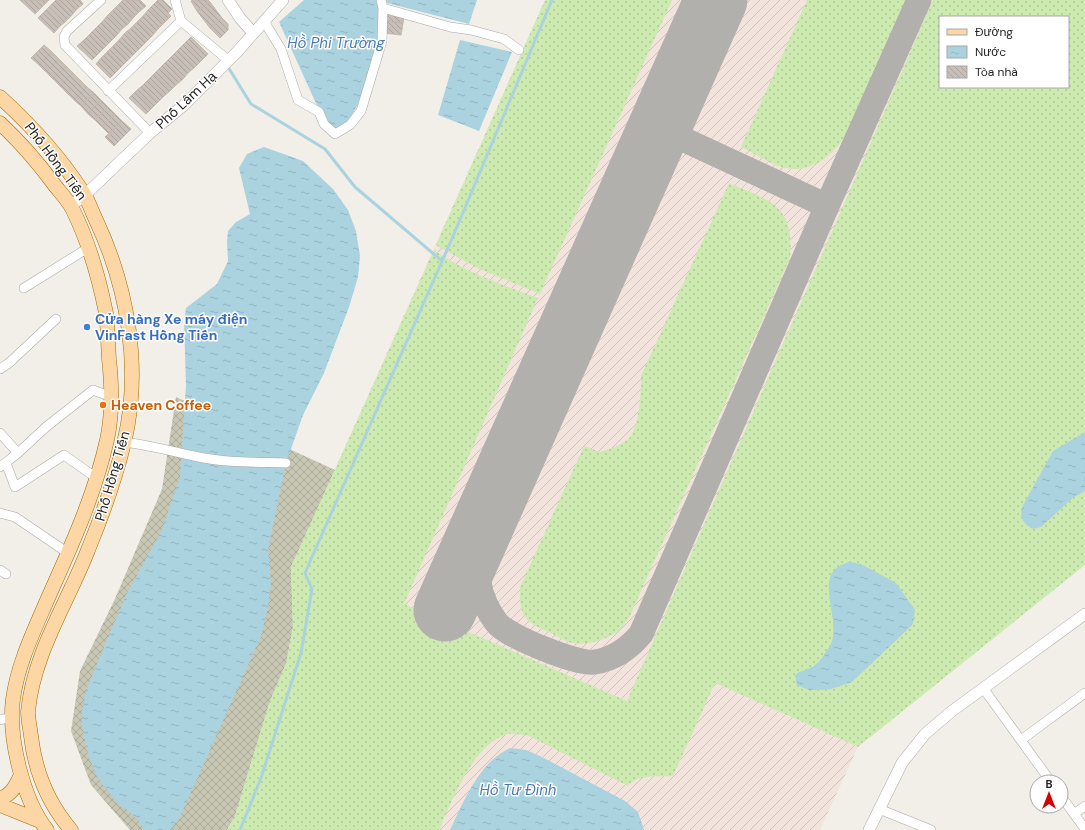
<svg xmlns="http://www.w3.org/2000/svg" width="1085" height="830" font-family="'DM Sans',sans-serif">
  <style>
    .military { fill: url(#military-furrows) }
    .construction { fill: url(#construction-cross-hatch) }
    .grass { fill: url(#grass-dots); fill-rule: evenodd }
    .water { fill: url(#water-ripples) }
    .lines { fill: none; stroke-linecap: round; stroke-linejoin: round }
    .stream { stroke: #aad3df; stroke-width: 3 }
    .taxiway { stroke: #b1b0ac; stroke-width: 25 }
    .runway { stroke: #b1b0ac; stroke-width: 63 }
    .building { fill: url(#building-back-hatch); stroke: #c4b6ab }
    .minor-casing { stroke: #a9a9a9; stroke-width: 10 }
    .tertiary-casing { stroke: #a9a9a9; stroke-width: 12 }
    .primary-casing { stroke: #a06b00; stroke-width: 15 }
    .minor { stroke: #fff; stroke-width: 9 }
    .tertiary { stroke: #fff; stroke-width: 11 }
    .primary { stroke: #fcd6a4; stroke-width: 14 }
    .shop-dot { fill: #3f7fe0; stroke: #fff; stroke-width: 1.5 }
    .food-dot { fill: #e8710a; stroke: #fff; stroke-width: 1.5 }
    .labels { text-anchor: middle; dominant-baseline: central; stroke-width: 3; stroke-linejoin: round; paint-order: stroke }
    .street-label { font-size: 14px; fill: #222; stroke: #fff }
    .shop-label { font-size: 14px; font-weight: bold; fill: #366cbe; stroke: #fff; text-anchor: start }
    .food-label { font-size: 14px; font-weight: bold; fill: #c56008; stroke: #fff; text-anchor: start }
    .water-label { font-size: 15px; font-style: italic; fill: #4a7aab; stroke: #fff }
  </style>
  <defs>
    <pattern id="military-furrows" width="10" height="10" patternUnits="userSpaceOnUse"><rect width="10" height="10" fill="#f3e3dd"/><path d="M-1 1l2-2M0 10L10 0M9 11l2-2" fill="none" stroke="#d0c2bd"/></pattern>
    <pattern id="construction-cross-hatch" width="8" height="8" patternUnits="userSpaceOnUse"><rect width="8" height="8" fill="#c7c7b4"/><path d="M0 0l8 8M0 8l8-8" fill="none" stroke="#abab9a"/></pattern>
    <pattern id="grass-dots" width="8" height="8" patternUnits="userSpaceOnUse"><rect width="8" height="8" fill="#cdebb0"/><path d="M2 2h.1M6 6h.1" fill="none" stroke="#b0c997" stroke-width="1.8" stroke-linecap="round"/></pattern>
    <pattern id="water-ripples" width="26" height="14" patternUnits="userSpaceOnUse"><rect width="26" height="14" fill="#aad3df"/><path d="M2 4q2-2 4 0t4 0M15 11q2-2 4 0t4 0" fill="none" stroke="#92b5bf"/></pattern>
    <pattern id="building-back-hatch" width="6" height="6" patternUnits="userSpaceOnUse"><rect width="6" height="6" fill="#c7bfb8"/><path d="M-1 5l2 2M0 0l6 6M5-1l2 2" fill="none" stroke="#aba49e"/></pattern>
  </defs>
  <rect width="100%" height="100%" fill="#f2efe9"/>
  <!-- military -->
  <path class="military" d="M545 0H1004L940 17V87L715 683 858 747 820 830H227L235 816 270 701 286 664 293 627 291 567Z"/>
  <!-- construction -->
  <path class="construction" d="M176 397 335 470 291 567 293 627 286 664 270 701 235 816 227 830H130L91 785 71 731 80 671 114 601 162 489Z"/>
  <!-- grass -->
  <path class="grass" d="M545 0H672L540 294 477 268 436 245Z
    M807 0H906L851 127C838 150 816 174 786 168 773 166 754 153 741 147Z
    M933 0H1085V565L858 747 715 683 673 776C659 777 636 774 628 786L527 735C521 735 513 733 508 734 474 742 452 801 439 830H227L235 816 270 701 286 664 293 627 291 567 434 250C465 272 502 285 538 298L404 604 627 701ZM940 17H1068V87H940Z
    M729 183C770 201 795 205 790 258L629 618C626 621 623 627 620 630 608 639 588 646 573 643 566 642 559 637 553 634 527 623 518 617 520 587L584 446 600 452C609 449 623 445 630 437 640 422 641 393 641 376Z"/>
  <!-- water -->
  <path class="water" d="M304 0H376L382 19V36L363 95 348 122 337 131 325 123 279 22Z
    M386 0H477L469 24 387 3Z
    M460 40 512 52 479 131 438 115Z
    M264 147 303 161 333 189 348 210 356 231 360 256 358 277 349 307 324 373 303 415 286 463 268 550 271 584 268 607 261 636 179 819 170 830H144L137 818 119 805 97 777 88 754 82 727V711L86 691 96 666 127 593 161 532 180 477 186 385 184 322 186 308 217 284 228 261 227 242 228 231 236 222 250 214 239 168 247 154Z
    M1085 432V491L1074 497 1041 527C1031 531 1026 526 1021 517L1022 507 1053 451Z
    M850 562 861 564 896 583 915 610 913 624 907 630 852 682 831 689 822 690H809L797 685 795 675C801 670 808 670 814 666 820 662 826 652 830 646 844 620 808 571 850 562Z
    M510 748 526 750 540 756 625 801 638 812 644 830H450C464 801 479 762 510 748Z"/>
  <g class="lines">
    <!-- stream -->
    <path class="stream" d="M228 67 251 104 325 149 355 187 442 261
      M240 830 261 778 301 653 312 589 305 573 454 234 552 0"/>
    <!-- taxiway -->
    <path class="taxiway" d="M659 128 827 206
      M477 538C476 569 476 595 496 622 506 636 578 665 595 662 614 659 630 647 641 634L827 206 919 0"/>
    <!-- runway -->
    <path class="runway" d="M445 610 716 0"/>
  </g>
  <!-- building -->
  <path class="building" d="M20 0H36L42 7 35 14Z
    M36 0H49L42 7Z
    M56 0 71 16 65 22 49 7Z
    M56 0H68L77 9 71 16Z
    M68 0H80L83 4 77 9Z
    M123 0H128L140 11 134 17 119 4Z
    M128 0H140L146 6 140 11Z
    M158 0H163L172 9 168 13 156 2Z
    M194 0H208L210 2 197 11 191 1Z
    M156 2 171 16 164 23 149 9Z
    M210 2 222 18 210 28 197 11Z
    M119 4 134 17 128 24 113 10Z
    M49 7 65 22 60 26 45 11Z
    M149 9 164 23 157 30 143 16Z
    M113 10 128 24 122 29 108 15Z
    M45 11 60 26 54 33 38 18Z
    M387 14 404 16 403 23 386 21Z
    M108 15 122 29 116 36 102 22Z
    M143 16 157 30 152 36 137 22Z
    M222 18 228 24V30L220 38 210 28Z
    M386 21 403 23 401 35 384 33Z
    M102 22 116 36 110 42 96 28Z
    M137 22 152 36 146 42 131 28Z
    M96 28 110 42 104 48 90 34Z
    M131 28 146 42 140 48 125 33Z
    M125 33 140 48 134 54 119 40Z
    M90 34 104 48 98 54 84 40Z
    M191 37 208 54 201 61 184 44Z
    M84 40 98 54 92 60 77 46Z
    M119 40 134 54 128 60 113 46Z
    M184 44 201 61 195 67 178 50Z
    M44 45 52 52 39 65 31 58Z
    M113 46 128 60 122 66 107 52Z
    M178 50 195 67 188 73 172 56Z
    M52 52 59 59 46 72 39 65Z
    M107 52 122 66 116 72 101 58Z
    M172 56 188 73 183 79 166 62Z
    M101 58 116 72 110 78 96 64Z
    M59 59 66 66 53 79 46 72Z
    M166 62 183 79 176 85 160 68Z
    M66 66 73 73 60 86 53 79Z
    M160 68 176 85 171 90 154 74Z
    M73 73 87 87 74 100 60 86Z
    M154 74 171 90 164 96 148 80Z
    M148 80 164 96 158 102 142 86Z
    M142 86 158 102 152 108 136 91Z
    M87 87 94 93 81 106 74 100Z
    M136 91 152 108 146 114 129 98Z
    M94 93 101 100 88 114 81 106Z
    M101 100 108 107 95 120 88 114Z
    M108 107 115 114 102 127 95 120Z
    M115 114 122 121 109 134 102 127Z
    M122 121 131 129 114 146 105 137Z"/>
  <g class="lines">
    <defs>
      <path id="minor" d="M101 0 67 31 64 37 65 45 150 133
        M175 0 181 21 228 60
        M383 8 450 27 471 30 504 39 519 50
        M264 21 281 49 298 100 319 112 324 124 335 134 350 125 361 111 382 41 383 8 381 0
        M108 91 181 21
        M24 288 88 248
        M0 369 9 363 56 319
        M0 433 18 453
        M124 442C148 445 171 451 194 456 224 463 256 462 286 463
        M6 463 15 487 64 455 95 477
        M0 467 18 453 46 427 93 390 112 397
        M0 513 15 517 68 553
        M0 570 6 574
        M983 688 1051 782
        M0 720 12 717
        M1021 740 1085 693
        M1061 796 1085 829
        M879 809 931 830
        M1074 814 1085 806"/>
      <path id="tertiary" d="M228 0 240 18 253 33
        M71 206 85 195 150 133 184 105 237 52 283 0
        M869 830 902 763 925 734 952 711 1085 614"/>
      <path id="primary" d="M0 97C32 126 61 158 84 194 89 202 92 212 96 220 128 288 142 369 124 443 115 480 102 516 88 550 68 602 33 654 28 712 28 719 30 728 31 736 35 771 48 803 71 830
        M0 123C20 142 37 161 53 183 59 191 67 199 72 208 88 240 99 278 106 313 108 328 108 344 109 359 112 386 113 413 107 440 95 494 71 547 48 598 34 631 18 663 13 699 8 737 23 800 47 830
        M0 799C12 794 15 787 20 777
        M0 805 40 821"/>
    </defs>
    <!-- minor casing -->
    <use href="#minor" class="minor-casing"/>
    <!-- tertiary casing -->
    <use href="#tertiary" class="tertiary-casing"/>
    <!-- primary casing -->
    <use href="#primary" class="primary-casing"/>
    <!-- minor -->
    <use href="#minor" class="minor"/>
    <!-- tertiary -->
    <use href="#tertiary" class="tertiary"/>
    <!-- primary -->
    <use href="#primary" class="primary"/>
  </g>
  <!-- markers -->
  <circle class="shop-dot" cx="87" cy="327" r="4"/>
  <circle class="food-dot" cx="103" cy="405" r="4"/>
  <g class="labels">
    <!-- street labels -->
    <g class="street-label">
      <text transform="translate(186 100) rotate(-43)">Phố Lâm Hạ</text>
      <text transform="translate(56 161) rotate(53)">Phố Hồng Tiến</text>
      <text transform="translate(112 476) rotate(-74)">Phố Hồng Tiến</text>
    </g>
    <!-- shop labels -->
    <g class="shop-label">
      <text x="95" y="319">Cửa hàng Xe máy điện<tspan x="95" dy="16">VinFast Hồng Tiến</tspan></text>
    </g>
    <!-- food labels -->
    <g class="food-label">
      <text x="111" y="405">Heaven Coffee</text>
    </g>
    <!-- water labels -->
    <g class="water-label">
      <text x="336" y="43">Hồ Phi Trường</text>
      <text x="518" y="790">Hồ Tư Đình</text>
    </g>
  </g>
  <!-- legend -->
  <rect x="939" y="16" width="130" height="72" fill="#ffffff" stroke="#a7a7a7"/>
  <rect x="947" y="29" width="20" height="6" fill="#fcd6a4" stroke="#a7a7a7"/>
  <text x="975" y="36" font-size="12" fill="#222222">Đường</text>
  <rect x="947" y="46" width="20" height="12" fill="url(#water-ripples)" stroke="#a7a7a7"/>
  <text x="975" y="56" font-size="12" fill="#222222">Nước</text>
  <rect x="947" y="66" width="20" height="12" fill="url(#building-back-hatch)" stroke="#a7a7a7"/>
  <text x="975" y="76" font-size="12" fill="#222222">Tòa nhà</text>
  <!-- north arrow -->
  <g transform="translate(1049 794)"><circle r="19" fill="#ffffff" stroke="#a7a7a7"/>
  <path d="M0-3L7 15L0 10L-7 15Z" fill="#d40000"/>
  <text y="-6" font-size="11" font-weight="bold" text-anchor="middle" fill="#222222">B</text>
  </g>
</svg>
